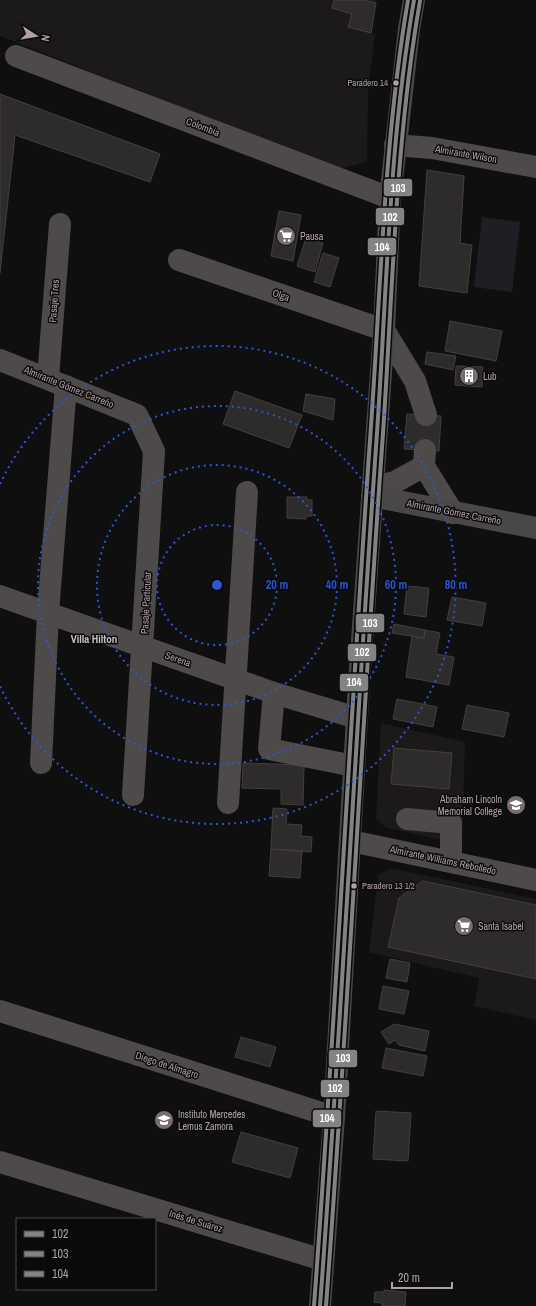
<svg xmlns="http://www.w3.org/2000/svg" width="536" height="1306" font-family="'Archivo Narrow',sans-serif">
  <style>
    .built { fill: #1b1a19 }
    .green { fill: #201e25 }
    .building { fill: #2e2b2b; stroke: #443f3f }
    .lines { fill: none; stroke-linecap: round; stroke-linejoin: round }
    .minor-tunnel { stroke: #302c2d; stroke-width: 22; stroke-dasharray: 22 11; stroke-linecap: butt }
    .minor { stroke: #4f4a4a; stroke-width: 22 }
    .major { stroke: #4a4747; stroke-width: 22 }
    .bus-1-casing { stroke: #0b0a0a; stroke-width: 7 }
    .bus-2-casing { stroke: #0b0a0a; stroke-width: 7 }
    .bus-3-casing { stroke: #0b0a0a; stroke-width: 7 }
    .bus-1 { stroke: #838383; stroke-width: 4 }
    .bus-2 { stroke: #838383; stroke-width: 4 }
    .bus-3 { stroke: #838383; stroke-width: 4 }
    .ring { fill: none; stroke: #2c56d3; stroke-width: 2; stroke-dasharray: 2 4 }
    .bus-dot { fill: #b1a1a3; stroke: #0b0a0a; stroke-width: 1.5 }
    .labels { text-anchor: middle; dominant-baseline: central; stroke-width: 3; stroke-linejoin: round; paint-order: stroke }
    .bus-label { font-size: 9px; fill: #b1a1a3; stroke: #0b0a0a; text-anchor: end }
    .street-label { font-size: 10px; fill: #b1a1a3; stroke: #0b0a0a }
    .poi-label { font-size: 10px; fill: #b1a1a3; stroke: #0b0a0a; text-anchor: start }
    .neighbourhood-label { font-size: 11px; font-weight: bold; fill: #cdc1c2; stroke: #0b0a0a }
    .centre { fill: #2c56d3; stroke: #0b0a0a; stroke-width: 2 }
    .ring-label { font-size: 12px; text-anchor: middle; font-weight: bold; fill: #2c56d3; stroke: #0b0a0a; stroke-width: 3; stroke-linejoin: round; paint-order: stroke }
    .line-badge { stroke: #0b0a0a; stroke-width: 1.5 }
    .badge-label { font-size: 11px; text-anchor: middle; font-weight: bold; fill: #fff }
  </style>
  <rect width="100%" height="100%" fill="#100f0f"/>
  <!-- built -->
  <path class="built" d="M0 0H376L371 33 375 34 368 90 367 162 338 169 0 36Z
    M381 723 465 742 462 845 385 827 376 819Z
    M391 868 536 899V1020L474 1006 479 978 369 952 378 875Z"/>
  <!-- green -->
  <path class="green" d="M482 217 520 222 512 292 474 287Z"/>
  <!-- building -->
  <path class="building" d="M334 0H364L376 3 371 33 348 27 352 14 332 8Z
    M0 94 160 154 150 182 15 135 0 273Z
    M427 170 464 176 460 243 472 245 467 293 419 286Z
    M279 211 301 215 293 261 271 256Z
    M306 238 323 243 315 272 297 266Z
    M323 253 339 258 330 287 314 282Z
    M450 321 502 331 496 361 445 351Z
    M427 352 456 356 453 370 425 364Z
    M456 366 483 367 482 387 455 385Z
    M235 391 302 415 289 448 223 424Z
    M306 394 335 399 333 420 303 411Z
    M407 414 441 416 439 451 404 449Z
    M287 497H307V500H312V516H306V519L287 518Z
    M407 586 429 588 426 617 404 614Z
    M452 597 486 603 482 626 447 620Z
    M394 624 425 630 424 638 392 633Z
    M425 630 440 633 436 654 454 657 449 685 406 677 412 636 424 638Z
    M397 699 437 707 433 727 393 719Z
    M467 705 509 713 504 737 462 729Z
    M394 748 452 753 449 789 391 784Z
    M243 763 304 765 303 805 281 804V789L242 788Z
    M273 808 287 809 286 824 302 825 301 836 312 837 311 852 271 849Z
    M271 849 302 851 300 878 269 876Z
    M423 881 536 905V979L388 947 399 898Z
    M390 959 410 963 407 982 386 978Z
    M383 986 409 991 404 1014 379 1009Z
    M394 1024 429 1031 425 1051 399 1045 395 1040 389 1044 381 1032Z
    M241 1037 276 1047 270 1067 235 1057Z
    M386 1048 427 1056 423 1076 382 1068Z
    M376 1111 411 1113 408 1161 373 1159Z
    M241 1132 298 1148 290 1178 232 1162Z
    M384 1290 406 1292 405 1306H382V1303L374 1302 375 1292H384Z"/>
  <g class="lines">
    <!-- minor-tunnel -->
    <path class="minor-tunnel" d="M425 450 426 415"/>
    <!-- minor -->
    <path class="minor" d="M16 56 390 198
      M395 145 432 148 536 167
      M179 260 384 330 415 381 426 415
      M0 360 137 415 154 451 133 795
      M48 378 60 224
      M425 450 424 466 453 513
      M373 487 395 482 424 466
      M0 596 274 693 357 718
      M274 693 269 749 354 766
      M41 763 48 613 66 386
      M228 803 247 492
      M407 819 451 823V862
      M351 841 536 880
      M0 1011 334 1117
      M0 1162 323 1260"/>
    <!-- major -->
    <path class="major" d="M372 496 536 528
      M320 1306 334 1117 359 683 384 330 390 198 409 29 414 0"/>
    <defs>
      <path id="bus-1" d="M320 1306C342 1015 356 724 377 433 387 288 389 143 414 0"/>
      <path id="bus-2" d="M326 1306C348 1015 362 724 383 433 393 289 395 144 420 1"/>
      <path id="bus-3" d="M314 1306C336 1012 350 719 371 426 381 284 384 141 408 0"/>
    </defs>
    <!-- bus-1 casing -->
    <use href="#bus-1" class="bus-1-casing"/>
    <!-- bus-2 casing -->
    <use href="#bus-2" class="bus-2-casing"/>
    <!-- bus-3 casing -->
    <use href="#bus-3" class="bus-3-casing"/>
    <!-- bus-1 -->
    <use href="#bus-1" class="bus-1"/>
    <!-- bus-2 -->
    <use href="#bus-2" class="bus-2"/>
    <!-- bus-3 -->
    <use href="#bus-3" class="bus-3"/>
  </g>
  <!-- distance rings -->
  <g class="ring">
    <circle cx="217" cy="585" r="60"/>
    <circle cx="217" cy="585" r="120"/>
    <circle cx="217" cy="585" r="179"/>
    <path d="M0 484A239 239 0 1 1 0 686"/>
  </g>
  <!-- icons -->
  <defs>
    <symbol id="supermarket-disc" viewBox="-11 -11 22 22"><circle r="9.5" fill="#796e6f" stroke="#0b0a0a"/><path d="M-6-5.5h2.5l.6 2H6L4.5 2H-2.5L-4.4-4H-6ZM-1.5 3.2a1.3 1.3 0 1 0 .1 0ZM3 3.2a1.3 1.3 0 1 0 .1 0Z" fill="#fff"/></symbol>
    <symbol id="building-disc" viewBox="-11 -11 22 22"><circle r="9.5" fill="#796e6f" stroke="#0b0a0a"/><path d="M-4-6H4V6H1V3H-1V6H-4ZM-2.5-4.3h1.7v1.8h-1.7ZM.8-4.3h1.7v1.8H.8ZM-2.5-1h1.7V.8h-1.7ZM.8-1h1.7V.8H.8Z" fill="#fff"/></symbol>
    <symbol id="school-disc" viewBox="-11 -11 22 22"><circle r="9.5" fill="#796e6f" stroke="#0b0a0a"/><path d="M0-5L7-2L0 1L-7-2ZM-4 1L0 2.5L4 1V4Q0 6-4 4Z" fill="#fff"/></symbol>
  </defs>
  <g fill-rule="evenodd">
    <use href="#supermarket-disc" x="275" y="225" width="22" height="22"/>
    <use href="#building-disc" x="458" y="365" width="22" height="22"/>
    <use href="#school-disc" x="505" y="794" width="22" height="22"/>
    <use href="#supermarket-disc" x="453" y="915" width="22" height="22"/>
    <use href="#school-disc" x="153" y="1109" width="22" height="22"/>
  </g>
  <!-- markers -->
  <g class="bus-dot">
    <circle cx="396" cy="83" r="3.5"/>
    <circle cx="354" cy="886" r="3.5"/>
  </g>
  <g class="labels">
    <!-- bus labels -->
    <g class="bus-label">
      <text x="388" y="83">Paradero 14</text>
      <text x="362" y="886" text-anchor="start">Paradero 13 1/2</text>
    </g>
    <!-- street labels -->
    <g class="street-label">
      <text transform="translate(203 127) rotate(21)">Colombia</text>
      <text transform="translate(466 154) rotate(10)">Almirante Wilson</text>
      <text transform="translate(281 295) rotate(19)">Olga</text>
      <text transform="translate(54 301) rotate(-86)">Pasaje Tres</text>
      <text transform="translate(69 387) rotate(22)">Almirante Gómez Carreño</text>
      <text transform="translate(454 512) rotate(11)">Almirante Gómez Carreño</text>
      <text transform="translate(146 603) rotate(-87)">Pasaje Particular</text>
      <text transform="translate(178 659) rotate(19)">Serena</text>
      <text transform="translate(443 860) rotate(12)">Almirante Williams Rebolledo</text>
      <text transform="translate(167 1065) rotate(18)">Diego de Almagro</text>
      <text transform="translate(196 1221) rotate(17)">Inés de Suárez</text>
    </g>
    <!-- poi labels -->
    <g class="poi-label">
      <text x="300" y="236">Pausa</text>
      <text x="483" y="376">Lub</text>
      <text x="502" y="799" text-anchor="end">Abraham Lincoln<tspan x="502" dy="12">Memorial College</tspan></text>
      <text x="478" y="926">Santa Isabel</text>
      <text x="178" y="1114">Instituto Mercedes<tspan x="178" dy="12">Lemus Zamora</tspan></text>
    </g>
    <!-- neighbourhood labels -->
    <g class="neighbourhood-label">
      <text x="94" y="639">Villa Hilton</text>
    </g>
  </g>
  <circle cx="217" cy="585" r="6" class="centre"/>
  <g class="ring-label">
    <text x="277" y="589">20 m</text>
    <text x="337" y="589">40 m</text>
    <text x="396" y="589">60 m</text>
    <text x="456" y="589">80 m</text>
  </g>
  <g class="line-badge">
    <rect x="383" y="178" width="30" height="19" rx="4" fill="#838383"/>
    <rect x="375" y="207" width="30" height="19" rx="4" fill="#838383"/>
    <rect x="367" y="237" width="30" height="19" rx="4" fill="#838383"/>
    <rect x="355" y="613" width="30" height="20" rx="4" fill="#838383"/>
    <rect x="347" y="643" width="30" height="19" rx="4" fill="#838383"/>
    <rect x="339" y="673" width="30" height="19" rx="4" fill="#838383"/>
    <rect x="328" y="1049" width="30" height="19" rx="4" fill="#838383"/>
    <rect x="320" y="1079" width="30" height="19" rx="4" fill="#838383"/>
    <rect x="312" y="1109" width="30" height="19" rx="4" fill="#838383"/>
  </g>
  <g class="badge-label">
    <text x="398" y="192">103</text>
    <text x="390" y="221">102</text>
    <text x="382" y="251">104</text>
    <text x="370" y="627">103</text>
    <text x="362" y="656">102</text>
    <text x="354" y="686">104</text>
    <text x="343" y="1062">103</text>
    <text x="335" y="1092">102</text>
    <text x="327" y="1122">104</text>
  </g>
  <!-- legend -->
  <rect x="16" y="1218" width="140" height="72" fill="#0b0a0a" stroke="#4d4647"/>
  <rect x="24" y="1231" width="20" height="6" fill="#838383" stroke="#4d4647"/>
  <text x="52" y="1238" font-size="12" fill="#b1a1a3">102</text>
  <rect x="24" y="1251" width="20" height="6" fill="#838383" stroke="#4d4647"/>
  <text x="52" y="1258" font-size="12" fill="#b1a1a3">103</text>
  <rect x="24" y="1271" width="20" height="6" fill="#838383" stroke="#4d4647"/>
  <text x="52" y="1278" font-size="12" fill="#b1a1a3">104</text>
  <!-- north arrow -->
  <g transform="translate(36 36) rotate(102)" stroke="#0b0a0a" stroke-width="3" paint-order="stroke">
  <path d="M0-3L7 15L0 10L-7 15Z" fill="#b1a1a3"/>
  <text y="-6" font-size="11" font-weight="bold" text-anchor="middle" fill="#b1a1a3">N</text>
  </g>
  <!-- scale -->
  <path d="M392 1282v6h60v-6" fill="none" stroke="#b1a1a3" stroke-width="2"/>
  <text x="398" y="1282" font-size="12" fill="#b1a1a3" stroke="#0b0a0a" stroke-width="3" paint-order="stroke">20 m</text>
</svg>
